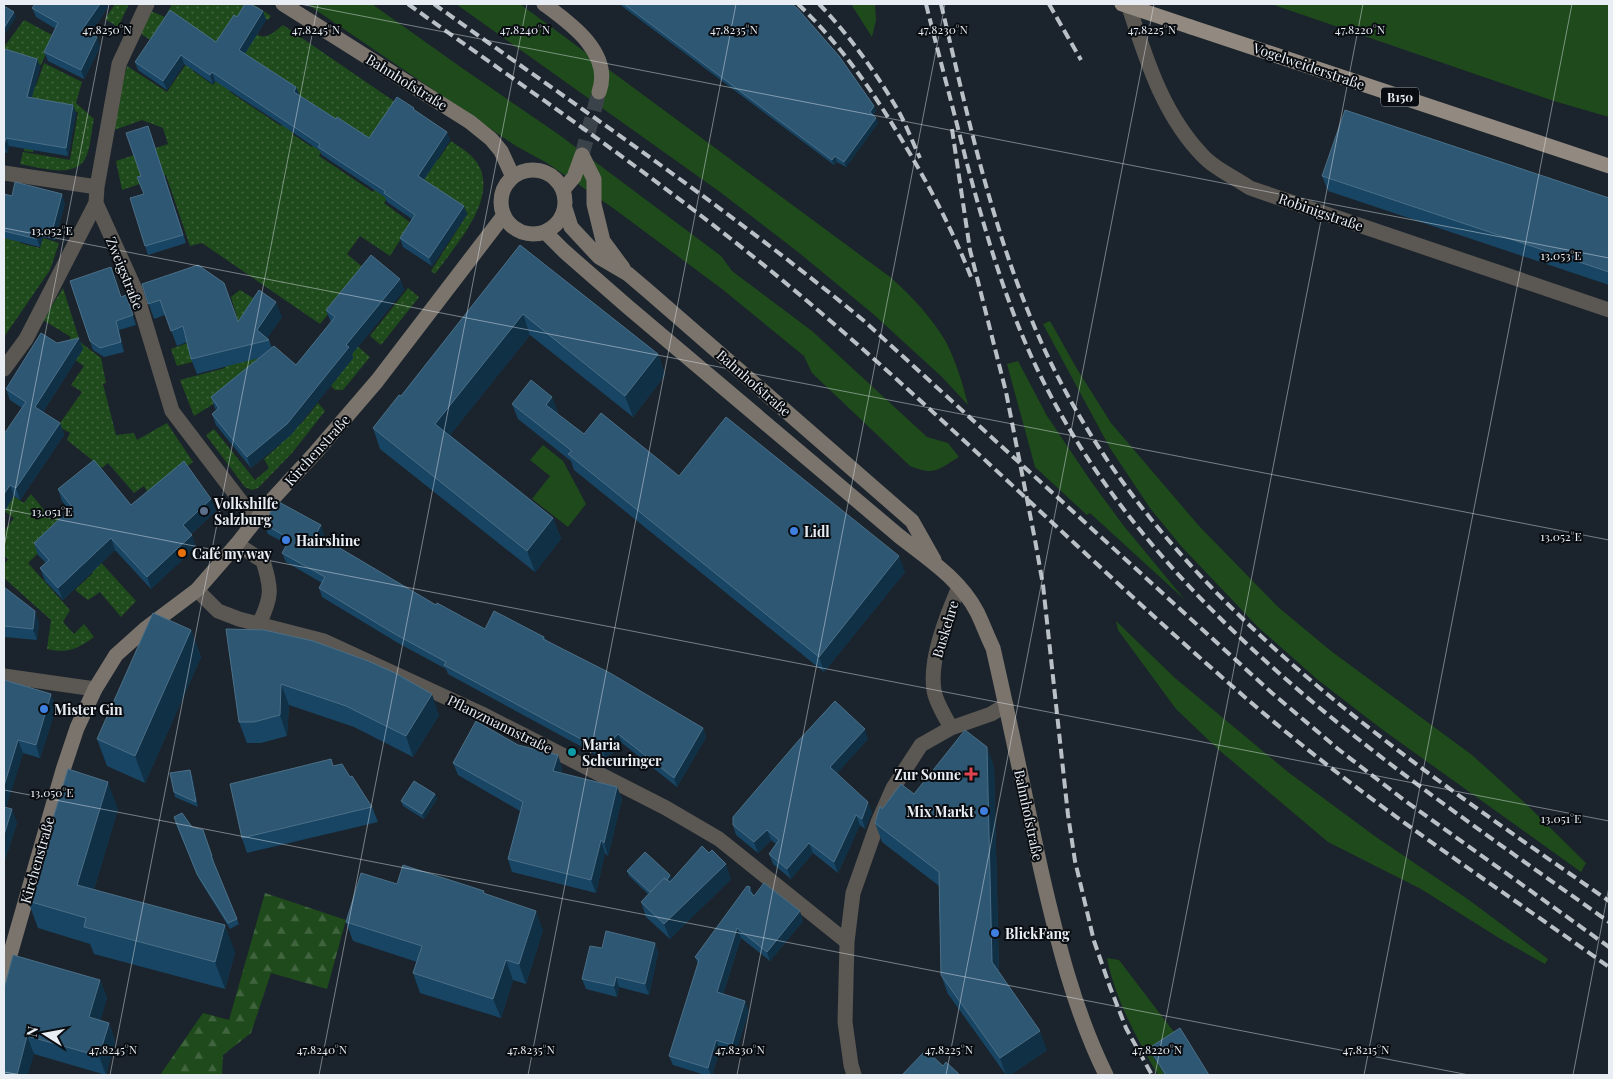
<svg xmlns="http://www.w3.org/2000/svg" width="1613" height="1079" font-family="'Playfair Display',serif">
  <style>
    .green { fill: #1f4a1c }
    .forest { fill: url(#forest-firs) }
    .garden { fill: url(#garden-dots) }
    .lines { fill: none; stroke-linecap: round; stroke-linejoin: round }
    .secondary-tunnel { stroke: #3a424a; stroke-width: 15; stroke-dasharray: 15 8; stroke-linecap: butt }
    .street { stroke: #5b5752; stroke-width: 15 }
    .secondary { stroke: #7a746c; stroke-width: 15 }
    .primary { stroke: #928a80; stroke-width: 15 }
    .rail { stroke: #b9c0c6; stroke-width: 4; stroke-dasharray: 10 5; stroke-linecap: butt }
    .primary-bridge { stroke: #928a80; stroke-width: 15 }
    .wall { fill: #184563 }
    .shaded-wall { fill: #103046 }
    .building { fill: #2e5773; stroke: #4b6f87 }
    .ticks { fill: none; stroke: #e8eef4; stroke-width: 1; stroke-opacity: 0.45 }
    .service-dot { fill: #5c6f8a; stroke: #090d11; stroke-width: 2 }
    .shop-dot { fill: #3f7fe0; stroke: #090d11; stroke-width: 2 }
    .food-dot { fill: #e8710a; stroke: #090d11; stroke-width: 2 }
    .culture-dot { fill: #0f9aa8; stroke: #090d11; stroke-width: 2 }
    .health-dot { fill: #e0444e; stroke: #090d11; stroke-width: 2 }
    .labels { text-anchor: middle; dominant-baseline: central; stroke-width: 4; stroke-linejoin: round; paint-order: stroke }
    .shield { fill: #090d11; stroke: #a5aab0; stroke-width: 1 }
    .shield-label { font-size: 12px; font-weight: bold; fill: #e8eef4 }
    .street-label { font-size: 14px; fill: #e8eef4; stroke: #090d11 }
    .poi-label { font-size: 14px; font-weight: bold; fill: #e8eef4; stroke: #090d11; text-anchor: start }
    .ticks-label { font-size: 12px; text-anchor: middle; fill: #e8eef4; stroke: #090d11; stroke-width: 4; stroke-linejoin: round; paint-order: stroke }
  </style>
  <defs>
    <pattern id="forest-firs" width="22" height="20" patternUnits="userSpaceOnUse" patternTransform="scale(1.25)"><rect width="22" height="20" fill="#1f4a1c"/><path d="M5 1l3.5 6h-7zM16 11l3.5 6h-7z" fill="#40643e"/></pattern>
    <pattern id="garden-dots" width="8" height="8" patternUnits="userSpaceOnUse" patternTransform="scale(1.25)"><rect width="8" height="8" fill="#1f4a1c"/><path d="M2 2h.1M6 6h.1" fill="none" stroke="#40643e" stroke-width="1.8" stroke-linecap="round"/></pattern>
  </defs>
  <rect width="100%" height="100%" fill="#1b242c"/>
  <!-- green -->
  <path class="green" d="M307 4H372L462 68 558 134 721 256 732 271 812 331 927 437 948 443 959 457C937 470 935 476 910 466L812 373 804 356 722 289 613 208 547 163 516 146Z
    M456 4H520L890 277C911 295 932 318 946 342 956 362 963 384 968 405L942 377 872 313 798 252 720 192Z
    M851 4H875L876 20 872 37Z
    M1271 4H1609V117L1554 101Z
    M1050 321 1077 369 1111 423 1199 526 1278 607 1331 651 1472 755 1524 802 1586 863 1581 872 1383 730 1318 680 1258 627 1181 546 1150 508 1110 448 1043 324Z
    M1018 361 1047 416 1090 480 1123 525 1185 600 1090 513 1087 515 1035 467 1007 364Z
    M543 445 563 461 586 504 568 527 532 499 550 476 530 460Z
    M1116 621 1175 678 1288 772 1376 837 1469 900 1548 959 1545 964 1499 938 1421 889 1328 842 1219 750 1176 709 1118 630Z
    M1107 958 1119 960 1177 1036 1151 1053 1165 1075H1158C1137 1039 1115 999 1107 958Z"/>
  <!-- forest -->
  <path class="forest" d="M265 893 346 920 327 989 271 973 251 1033 223 1055 222 1075H160L203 1013 229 1020Z"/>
  <!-- garden -->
  <path class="garden" d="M115 4H129L118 27 105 19Z
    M172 4H253L271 16 268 20 248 8 230 34 247 46 256 34C266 41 275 31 283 25L398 104 385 125 438 160 451 141C459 147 469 152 475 160 503 195 454 247 435 274L431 271 468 213 436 191 413 220 408 216 425 190 403 176 384 203 411 223 390 256 360 236 347 254 365 269 320 324 202 243 190 246 166 175 122 190 116 161 168 144 163 128 142 120 114 130 112 128 127 66 167 92 199 45 207 51 193 71 213 85 228 64 241 75 230 92 281 126 287 117 297 125 292 134 312 147 318 137 327 143 319 156 373 192 394 161 250 62 242 74 228 64 230 59 173 18 155 43 141 34 151 11 165 17Z
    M24 20 54 36 41 65 8 55 4 68V47Z
    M44 63 82 82 76 103 94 119C91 131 91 146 86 157 76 180 38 167 20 164L23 152 70 160 78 112 42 106 33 152 24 151 30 116 4 77 36 86Z
    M4 236 21 240 20 243 40 248 43 238 59 243 50 270 4 337Z
    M63 288 80 342 101 358 106 383 103 384 116 435 134 433 137 440 167 423 193 462 148 493 144 486 134 493 108 463 102 468 67 440 70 433 58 426 82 392 71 385 84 366 62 351 71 337 43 320Z
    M408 288 419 297 381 345 370 336Z
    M240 290 263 304V351L252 366 261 393 301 424 318 403 325 411 292 453 258 488 252 490 245 487 206 435 214 429 255 480 269 468 264 459 281 444 236 390 194 416 180 380 225 368 221 354 177 366 171 349 239 324 231 297Z
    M339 330 370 357 343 390H335L331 386 353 358 330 339Z
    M4 490 24 503 31 494 49 516 55 512 136 601 121 617 100 592 88 600 75 590 93 573 57 535 28 563 70 610 63 622 74 634 84 624 94 637C77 649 68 654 47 649L51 620 4 578V565L8 559 4 556V531L14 518 4 511Z"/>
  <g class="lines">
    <!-- secondary-tunnel -->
    <path class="secondary-tunnel" d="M582 155 599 92"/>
    <!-- street -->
    <path class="street" d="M147 4 119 64 97 187 96 203 135 289 172 411 255 520
      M1128 4C1146 59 1163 116 1205 158 1217 170 1236 178 1250 188L1609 310
      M4 173 97 187
      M4 369 26 339 96 203
      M237 544 263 561C272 589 272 597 259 624
      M197 590 218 611 239 619 324 641 482 714 666 808 719 839 847 942
      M4 676 95 689
      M951 728C946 718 935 701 934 690 929 659 947 615 959 587
      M854 1075 851 1065 845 1022 847 942 853 893 878 822 893 788 921 745 951 728 991 714 1006 705"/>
    <!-- secondary -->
    <path class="secondary" d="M283 4 470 122 491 139 501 151 513 177
      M544 4C570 23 613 53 599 92
      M582 155 594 179V204L603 241 623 268
      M501 202a32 32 0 1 1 64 0a32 32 0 1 1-64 0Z
      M563 190 574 177 582 155
      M565 208 571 227 599 257 628 274 648 291 912 521 934 560
      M545 232 564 251 628 307 899 536C927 558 960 579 977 612 983 624 987 636 993 648 1010 722 1025 796 1041 870 1057 940 1074 1010 1106 1075
      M4 976 63 770 77 728 95 689 116 655 145 629 197 590 237 544 269 503 316 452 377 381 504 215"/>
    <!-- primary -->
    <path class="primary" d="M1191 27 1609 166"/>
    <!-- rail -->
    <path class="rail" d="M408 4C534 94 662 181 782 280 945 415 1093 567 1254 705 1365 801 1490 882 1609 967
      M434 4C578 107 726 207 863 320L1272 693 1338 749 1404 800 1609 947
      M798 4C842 46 875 94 906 147 931 189 953 231 971 277
      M819 4C850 36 877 74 899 112 907 127 913 143 920 158
      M926 4C939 56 953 108 966 160 984 227 1003 294 1032 358 1148 610 1391 766 1609 922
      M941 4C967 113 991 225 1035 328 1145 587 1387 746 1609 901
      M1049 4 1081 60
      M952 129 970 250 1006 392 1035 540 1043 585 1068 815 1075 861 1094 941 1110 987 1126 1028 1152 1075"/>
    <!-- primary-bridge -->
    <path class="primary-bridge" d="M1122 4 1191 27"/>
  </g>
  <!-- wall -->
  <path class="wall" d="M35 4H110L90 34 100 47 84 79 48 61 44 52 56 29 36 17 32 8Z
    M619 4H792L874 106 876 111 873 115 878 123 846 167 837 162 834 165Z
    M263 11 266 20 245 54 296 87 299 95 336 119 369 138 414 110 447 132 450 140 424 180 467 214 432 266 403 247 400 238 412 219 387 202 385 197 322 155 320 151 282 125 215 81 213 84 184 64 167 90 138 70 135 62 216 42 237 17Z
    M4 53 37 59 40 67 32 97 76 113 68 156 9 146 7 153 4 152Z
    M151 134 186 243 148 255 145 246 144 194 141 176Z
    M1322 176 1609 198V285L1328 191Z
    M4 194 12 196 65 203 55 240 43 237 40 247 4 238Z
    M520 245 658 354 665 375 633 417 530 335 450 435 553 518 561 539 535 572 380 449 373 428 401 396Z
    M400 279 404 290 352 354 353 358 291 435 251 468 216 425 212 414 216 410 215 408 211 397 259 358 197 374 191 359 187 342 177 346 165 315 154 319 142 284 238 322 282 317 267 338 269 340 272 348 296 365 331 322 326 310Z
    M70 281 121 297 126 295 136 325 119 330 124 352 104 357 93 350Z
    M57 343 83 349 43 412 60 423 64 435 20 500 14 496 4 512 22 408 10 400 6 389Z
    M512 404 558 412 557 414 584 434 679 476 905 572 824 672 574 470 571 461 518 419Z
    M58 489 131 505 216 511 191 534 196 547 151 589 115 550 63 600 45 581 40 568 46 563 38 555 34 543 69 510 62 501Z
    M264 524 324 534 322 538 436 605 485 629 544 637 546 640 703 728 706 737 677 787 622 743 606 760 448 674 446 669 398 643 322 597 319 588 322 583 286 562 282 553 287 544 268 534Z
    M4 587 39 623 37 640 4 637Z
    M226 629 439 715 413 757 354 727 289 705 287 736 261 743H247L239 722Z
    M191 630 201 657 145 783 107 766 97 739Z
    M4 680 51 694 56 708 40 758 23 753 6 807 17 823 4 863Z
    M868 739 837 773 872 812 865 829 860 825 838 873 813 853 791 879 773 864 769 854 776 844 771 840 758 853 736 835 733 825Z
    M518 745 562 768 561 773 617 787 622 799 608 856 605 853 596 893 512 872 508 859 520 811 458 775 453 763Z
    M333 766 350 777 372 807 378 822 247 853 242 838Z
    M994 766 999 972 1047 1050 1010 1075H1006L948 994 941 975 939 886 882 842 875 823 882 809 914 794Z
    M192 775 198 807 175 797 174 792Z
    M435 794 437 799 424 819 403 806 401 801Z
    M118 809 94 889 235 952 225 989 94 954 90 944 38 928 28 901Z
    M175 822 203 830 214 861H213L239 924 230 929 199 879Z
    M627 871 670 875 672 880 731 879 670 939 646 917 641 902 648 894 629 876Z
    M397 884 484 891 485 894 543 930 526 984 513 980 501 1018 420 993 413 973 417 962 353 941 346 922Z
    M750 887 753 894 754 896 803 921 770 961 741 938 723 994 749 1011 735 1054 720 1050 712 1075H705L673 1065 669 1056 698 964 695 957Z
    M655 943 658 953 649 995 619 987 617 997 586 989 582 979 602 948Z
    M100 980 107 998 100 1020 109 1023 115 1041 106 1075 34 1054 4 989Z
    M1149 1048 1209 1075H1165L1151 1053Z"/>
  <!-- shaded-wall -->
  <path class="shaded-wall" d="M100 4H110L86 39 82 30Z
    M263 11 266 20 242 58 239 50Z
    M14 12 16 17 4 36V28Z
    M97 37 100 47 84 79 81 70Z
    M181 55 184 64 167 90 163 81Z
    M37 59 40 67 30 104 27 97Z
    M212 72 215 81 213 84 210 75Z
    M296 87 300 96 294 92Z
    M73 105 76 113 68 156 66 148Z
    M874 106 876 111 871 117 870 112Z
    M876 118 878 123 846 167 844 162Z
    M447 132 450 140 421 184 418 176Z
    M6 138 9 146 7 153 4 145Z
    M835 156 837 162 834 165 832 160Z
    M62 194 65 203 55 240 52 232Z
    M464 206 467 214 432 266 429 258Z
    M40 229 43 237 40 247 37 239Z
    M400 279 404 290 352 354 353 358 291 435 251 468 247 457 346 345Z
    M276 302 282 317 266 340 257 330Z
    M523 314 530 335 443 444 435 424Z
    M116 321 119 330 124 352 121 342Z
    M79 338 83 349 39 418 35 407Z
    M658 354 665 375 633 417 625 396Z
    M552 397 558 412 552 420 546 405Z
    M60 423 64 435 20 500 16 488Z
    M10 485 14 496 4 512V494Z
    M211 499 216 511 187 537 183 525Z
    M553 518 561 539 535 572 527 551Z
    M321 525 324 534 319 543 316 534Z
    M192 535 196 547 151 589 147 577Z
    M111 538 115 550 63 600 58 588Z
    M899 556 905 572 824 672 819 657Z
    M35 611 39 623 37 640 33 629Z
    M191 630 201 657 145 783 135 756Z
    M281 684 289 705 287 736 280 715Z
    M51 694 56 708 40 758 36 745Z
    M432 694 439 715 413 757 406 736Z
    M703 728 706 737 677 787 674 778Z
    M865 729 868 739 834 777 830 767Z
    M618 734 622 743 606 760 603 751Z
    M18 740 23 753 4 815V786Z
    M987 747 994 766 999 982 992 962Z
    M558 755 562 768 558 784 553 771Z
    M190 770 192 775 198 807 196 802Z
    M108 782 118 809 87 912 77 885Z
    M617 787 622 799 608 856 604 843Z
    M435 794 437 799 424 819 422 814Z
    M868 802 872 812 865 829 862 819Z
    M12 809 17 823 4 863V835Z
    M856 815 860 825 838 873 834 862Z
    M767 830 771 840 758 853 754 842Z
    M601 840 605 853 596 893 591 880Z
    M809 843 813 853 791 879 787 869Z
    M726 864 731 879 670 939 664 924Z
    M4 866 6 872 4 879Z
    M670 875 672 880 656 899Z
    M536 911 543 930 526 984 519 964Z
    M800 911 803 921 770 961 767 952Z
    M225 925 235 952 225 989 215 962Z
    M737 928 741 938 720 1002 717 992Z
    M655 943 658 953 649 995 645 984Z
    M506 960 513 980 501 1018 493 999Z
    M616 977 619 987 617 997 614 986Z
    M100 980 107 998 96 1036 89 1017Z
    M745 1001 749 1011 735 1054 732 1045Z
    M109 1023 115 1041 106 1075 99 1056Z
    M1040 1031 1047 1050 1010 1075H1006L1000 1058Z
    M27 1036 34 1054 28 1075H17Z
    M716 1040 720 1050 712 1075H711L708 1068Z"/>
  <!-- building -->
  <path class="building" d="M35 4H100L82 30 97 37 81 70 44 52 58 23 32 8Z
    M245 4H250L263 11 239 50 296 87 294 92 336 119 337 117 369 138 397 97 414 108 413 109 447 132 418 176 464 206 429 258 400 238 415 215 384 193 385 191 318 147 320 144 279 117 212 72 210 75 181 55 163 81 135 62 170 10 216 42 234 15 237 17Z
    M624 4H792L798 9 839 56 874 106 870 112 876 118 844 162 835 156 832 160Z
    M4 6 14 12 4 28Z
    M5 49 37 59 27 97 73 105 66 148 6 138 4 145V53Z
    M1345 110 1609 198V272L1322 176Z
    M148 126 183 235 145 246 130 198 144 194 137 177 141 176 126 133Z
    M15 182 62 194 52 232 40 229 37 239 4 231V194L12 196Z
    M520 245 658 354 625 396 523 314 435 424 553 518 527 551 373 428 399 395 401 396Z
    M371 255 400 279 346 345 349 347 287 424 247 457 212 414 219 408 211 397 274 346 296 365 335 317 326 310Z
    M198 265 224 283 238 322 259 290 276 302 257 330 269 340 191 359 183 326 171 331 160 300 148 304 142 284Z
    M111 267 121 297 126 295 133 315 116 321 121 342 100 348 90 341 70 281Z
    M41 333 57 343 79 338 35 407 60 423 16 488 10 485 4 494V434L26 402 6 389Z
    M531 380 552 397 546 405 584 434 601 413 679 476 726 417 899 556 819 657 568 454 572 451 512 404Z
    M94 460 131 505 184 461 211 499 183 525 192 535 147 577 111 538 58 588 40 568 49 560 34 543 72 507 58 489Z
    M277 501 321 525 316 534 436 605 437 603 485 629 494 611 544 637 543 639 610 673 703 728 674 778 618 734 603 751 444 665 446 662 395 634 319 588 325 577 282 553 290 539 264 524Z
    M4 587 35 611 33 629 4 626Z
    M153 613 191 630 135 756 97 739Z
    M226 629 264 630 313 641 368 661 395 673 432 694 406 736 346 706 281 684 280 715 254 722H239Z
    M4 680 51 694 36 745 18 740 4 786Z
    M835 701 865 729 830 767 868 802 862 819 856 815 834 862 809 843 787 869 769 854 779 840 767 830 754 842 733 825V817L799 740Z
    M476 721 518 745 558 755 553 771 617 787 604 843 601 840 591 880 508 859 523 802 453 763Z
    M965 730 987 747 992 962 1040 1031 1000 1058 941 975 939 872 875 823 880 806 882 809 901 784 914 794Z
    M331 759 333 766 342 764 350 777 352 776 372 807 242 838 230 784Z
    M68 769 108 782 77 885 225 925 215 962 84 927 86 918 28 901Z
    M190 770 196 802 174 792 170 773Z
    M414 781 435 794 422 814 401 801Z
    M4 807 12 809 4 835Z
    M182 813 192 827 203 830 212 856H211L237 919 228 923 197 874 174 817Z
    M702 846 709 853 712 850 726 864 664 924 641 902 664 878 670 882Z
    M645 852 670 875 667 880 664 878 650 892 627 871Z
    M403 865 484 891 483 893 536 911 519 964 506 960 493 999 413 973 422 946 346 922 361 873 397 884Z
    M764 883 800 911 767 952 737 928 717 992 745 1001 732 1045 716 1040 708 1068 669 1056 699 960 695 957 747 886 750 887 749 891 754 896Z
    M606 931 655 943 645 984 616 977 614 986 582 979 590 946 602 948Z
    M13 955 100 980 89 1017 109 1023 99 1056 27 1036 17 1075H4V989Z
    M1180 1028 1209 1075H1166L1149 1048Z
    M926 1050 943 1066 946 1062 960 1075H902Z"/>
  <!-- ticks -->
  <path class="ticks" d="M300 4 1609 258M4 228 1609 540M4 509 1609 821M4 547 109 4M4 790 1469 1075M4 1072 21 1075M110 1075 318 4M319 1075 527 4M528 1075 736 4M737 1075 945 4M946 1075 1154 4M1155 1075 1363 4M1364 1075 1572 4M1573 1075 1609 887"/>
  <!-- markers -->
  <circle class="service-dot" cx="204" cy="511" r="5"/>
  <g class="shop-dot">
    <circle cx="794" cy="531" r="5"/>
    <circle cx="286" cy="540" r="5"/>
    <circle cx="44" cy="709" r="5"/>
    <circle cx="984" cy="811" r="5"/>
    <circle cx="995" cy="933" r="5"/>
  </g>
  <circle class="food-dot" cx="182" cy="553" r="5"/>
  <circle class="culture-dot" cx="572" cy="752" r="5"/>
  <path class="health-dot" d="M968.5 766.5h5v5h5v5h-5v5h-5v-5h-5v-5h5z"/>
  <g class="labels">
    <!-- shield labels -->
    <rect class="shield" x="1381" y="87.5" width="38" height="19" rx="4"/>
    <g class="shield-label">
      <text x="1400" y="97">B150</text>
    </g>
    <!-- street labels -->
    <g class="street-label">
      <text transform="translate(1309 66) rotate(19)">Vogelweiderstraße</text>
      <text transform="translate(407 82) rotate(32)">Bahnhofstraße</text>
      <text transform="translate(1321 212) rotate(19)">Robinigstraße</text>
      <text transform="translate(125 273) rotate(68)">Zweigstraße</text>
      <text transform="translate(754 383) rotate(41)">Bahnhofstraße</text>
      <text transform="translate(317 450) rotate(-48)">Kirchenstraße</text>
      <text transform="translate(945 629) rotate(-73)">Buskehre</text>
      <text transform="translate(500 724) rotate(26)">Pflanzmannstraße</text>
      <text transform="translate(1029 815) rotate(78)">Bahnhofstraße</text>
      <text transform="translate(37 860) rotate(-74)">Kirchenstraße</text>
    </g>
    <!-- poi labels -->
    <g class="poi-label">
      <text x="214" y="503">Volkshilfe<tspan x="214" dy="16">Salzburg</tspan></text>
      <text x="804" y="531">Lidl</text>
      <text x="296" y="540">Hairshine</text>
      <text x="192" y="553">Café my way</text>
      <text x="54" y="709">Mister Gin</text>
      <text x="582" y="744">Maria<tspan x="582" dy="16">Scheuringer</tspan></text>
      <text x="961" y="774" text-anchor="end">Zur Sonne</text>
      <text x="974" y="811" text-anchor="end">Mix Markt</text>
      <text x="1005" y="933">BlickFang</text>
    </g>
  </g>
  <g class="ticks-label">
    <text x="107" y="34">47.8250°N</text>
    <text x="316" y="34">47.8245°N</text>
    <text x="525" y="34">47.8240°N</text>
    <text x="734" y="34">47.8235°N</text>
    <text x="943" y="34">47.8230°N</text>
    <text x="1152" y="34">47.8225°N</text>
    <text x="1360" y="34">47.8220°N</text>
    <text x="52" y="235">13.052°E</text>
    <text x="1561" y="260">13.053°E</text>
    <text x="52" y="516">13.051°E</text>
    <text x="1561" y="541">13.052°E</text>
    <text x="52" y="797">13.050°E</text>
    <text x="1561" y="823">13.051°E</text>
    <text x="113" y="1054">47.8245°N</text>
    <text x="322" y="1054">47.8240°N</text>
    <text x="531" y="1054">47.8235°N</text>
    <text x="740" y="1054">47.8230°N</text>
    <text x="949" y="1054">47.8225°N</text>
    <text x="1157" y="1054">47.8220°N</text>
    <text x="1366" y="1054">47.8215°N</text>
  </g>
  <!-- border -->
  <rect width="1613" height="1079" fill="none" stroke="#e8eef4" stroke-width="10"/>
  <!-- north arrow -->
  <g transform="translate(45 1034) rotate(281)" stroke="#090d11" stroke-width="4" paint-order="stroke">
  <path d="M0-4L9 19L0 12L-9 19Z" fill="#e8eef4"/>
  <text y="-8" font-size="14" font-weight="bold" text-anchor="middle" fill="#e8eef4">N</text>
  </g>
</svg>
